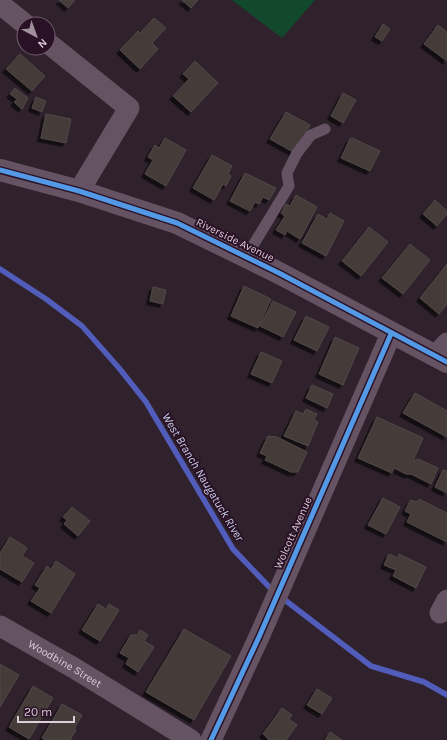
<svg xmlns="http://www.w3.org/2000/svg" width="447" height="740" font-family="Karla,sans-serif">
  <style>
    .green { fill: #12492c }
    .lines { fill: none; stroke-linecap: round; stroke-linejoin: round }
    .stream { stroke: #525dbb; stroke-width: 5.5 }
    .building { fill: #443b39; stroke: #504847; filter: url(#shadow) }
    .service { stroke: #655262; stroke-width: 11 }
    .minor { stroke: #655262; stroke-width: 21 }
    .tertiary { stroke: #655262; stroke-width: 22 }
    .cycleway-casing { stroke: #2a1226; stroke-width: 8 }
    .cycleway { stroke: #5399e6; stroke-width: 5 }
    .labels { text-anchor: middle; dominant-baseline: central; stroke-width: 4; stroke-linejoin: round; paint-order: stroke }
    .street-label { font-size: 11px; fill: #decdda; stroke: #2a1226 }
    .water-label { font-size: 12px; font-style: italic; fill: #cad1eb; stroke: #2a1226 }
  </style>
  <defs>
    <filter id="shadow"><feDropShadow dx="-3.5" dy="3.5" stdDeviation="0" flood-color="#0009"/></filter>
  </defs>
  <rect width="100%" height="100%" fill="#2f222c"/>
  <!-- green -->
  <path class="green" d="M232 0H315L282 38Z"/>
  <g class="lines">
    <!-- stream -->
    <path class="stream" d="M0 269 46 299 82 326 119 368 146 402 233 549 274 592
      M281 597 371 666 424 682 447 695"/>
  </g>
  <!-- building -->
  <path class="building" d="M59 0H75L68 8Z
    M182 0H198L191 8Z
    M154 18 166 28 152 43 158 49 140 69 120 50 138 31 140 33Z
    M383 24 390 29 382 41 375 37Z
    M438 25 447 32V61L424 44Z
    M20 54 45 76 32 91 6 69Z
    M195 61 218 83 191 112 173 96 189 79 183 74Z
    M15 88 28 98 22 109 14 102 17 99 10 94Z
    M343 93 356 100 343 123 331 116Z
    M36 97 46 101 42 112 32 108Z
    M286 112 310 125 295 153 270 139Z
    M46 114 71 119 66 143 41 138Z
    M165 138 186 150 166 186 145 174 153 160 148 157 155 145 159 148Z
    M352 138 380 151 370 171 341 158 350 139Z
    M212 155 232 166 228 174 231 176 226 186 223 184 214 200 193 188Z
    M245 173 276 188 269 200 263 197 259 204 255 202 250 211 230 201Z
    M296 195 317 207 300 239 287 231 285 235 276 230 285 216 281 213 286 204 290 206Z
    M435 200 447 211V214L437 226 423 214Z
    M330 213 344 221 326 256 302 243 318 214 327 219Z
    M369 227 388 242 361 276 342 261Z
    M410 244 430 260 403 294 382 278Z
    M447 264V304L439 314 420 298Z
    M244 286 271 299 258 328 231 316Z
    M153 287 166 290 163 304 150 301Z
    M273 301 296 312 283 337 260 326Z
    M306 316 329 327 317 351 294 340Z
    M335 337 359 348 343 385 319 374Z
    M261 352 282 361 272 383 251 374Z
    M312 385 333 394 327 408 306 398Z
    M415 393 447 411V437L403 413Z
    M306 409 317 414 314 420 318 422 308 446 284 436 296 411 303 414Z
    M377 417 423 438 413 461 418 459 438 468 431 484 411 474H406L394 468 392 473 358 458Z
    M268 436 277 437 307 452 298 472H291L265 460 267 456 260 453Z
    M443 470 447 471V493L435 487Z
    M383 498 400 507 386 534 368 525Z
    M419 499 447 513V542L407 522 411 514 405 511 410 501 411 500 417 502Z
    M72 507 90 521 78 536 64 524 67 520 63 517Z
    M10 537 27 548 22 556 34 563 22 582 0 569V553Z
    M389 554 398 558 399 554 426 567 416 588 393 576 396 570 384 565Z
    M56 561 75 574 51 613 31 601 40 588 35 585 47 566 51 569Z
    M98 604 106 609 109 604 119 610 100 641 82 630Z
    M184 629 231 656 194 720 146 692Z
    M140 630 148 635 144 641 154 647 138 672 126 664 129 658 120 653 131 635H137Z
    M0 664 19 675 0 707Z
    M33 686 53 698 29 739 9 727Z
    M317 689 332 698 322 714 307 705Z
    M62 704 82 715 74 729 76 730 70 740H46L42 738Z
    M282 708 292 715 289 719 297 725 286 740H269L263 734Z
    M330 732 342 740H325Z"/>
  <g class="lines">
    <!-- service -->
    <path class="service" d="M246 257 289 186 287 173 297 153 311 135 325 129"/>
    <!-- minor -->
    <g class="minor">
      <path d="M0 4 25 24"/>
      <path d="M48 43 129 108 79 191"/>
      <path d="M435 356 447 343"/>
      <path d="M440 613 447 600"/>
      <path id="s1" d="M0 626 74 668 191 740"/>
      <path d="M211 740 259 637 391 334"/>
    </g>
    <!-- tertiary -->
    <path class="tertiary" d="M0 170 79 191 177 223 279 273 447 362"/>
    <defs>
      <path id="cycleway" d="M0 170 79 191 177 223 279 273 447 362
        M211 740 259 637 391 334"/>
    </defs>
    <!-- cycleway casing -->
    <use href="#cycleway" class="cycleway-casing"/>
    <!-- cycleway -->
    <use href="#cycleway" class="cycleway"/>
  </g>
  <g class="labels">
    <!-- street labels -->
    <g class="street-label">
      <text transform="translate(235 240) rotate(26)">Riverside Avenue</text>
      <text transform="translate(293 533) rotate(-66)">Wolcott Avenue</text>
      <text stroke="none"><textPath href="#s1" startOffset="75">Woodbine Street</textPath></text>
    </g>
    <!-- water labels -->
    <g class="water-label">
      <text transform="translate(203 477) rotate(59)">West Branch Naugatuck River</text>
    </g>
  </g>
  <!-- north arrow -->
  <g transform="translate(36 36) rotate(139)"><circle r="19" fill="#2a1226" stroke="#725d6e"/>
  <path d="M0-3L7 15L0 10L-7 15Z" fill="#a1919d"/>
  <text y="-6" font-size="11" font-weight="bold" text-anchor="middle" fill="#decdda">N</text>
  </g>
  <!-- scale -->
  <path d="M18 716v6h56v-6" fill="none" stroke="#decdda" stroke-width="2"/>
  <text x="24" y="716" font-size="12" fill="#decdda" stroke="#2a1226" stroke-width="3" paint-order="stroke">20 m</text>
</svg>
